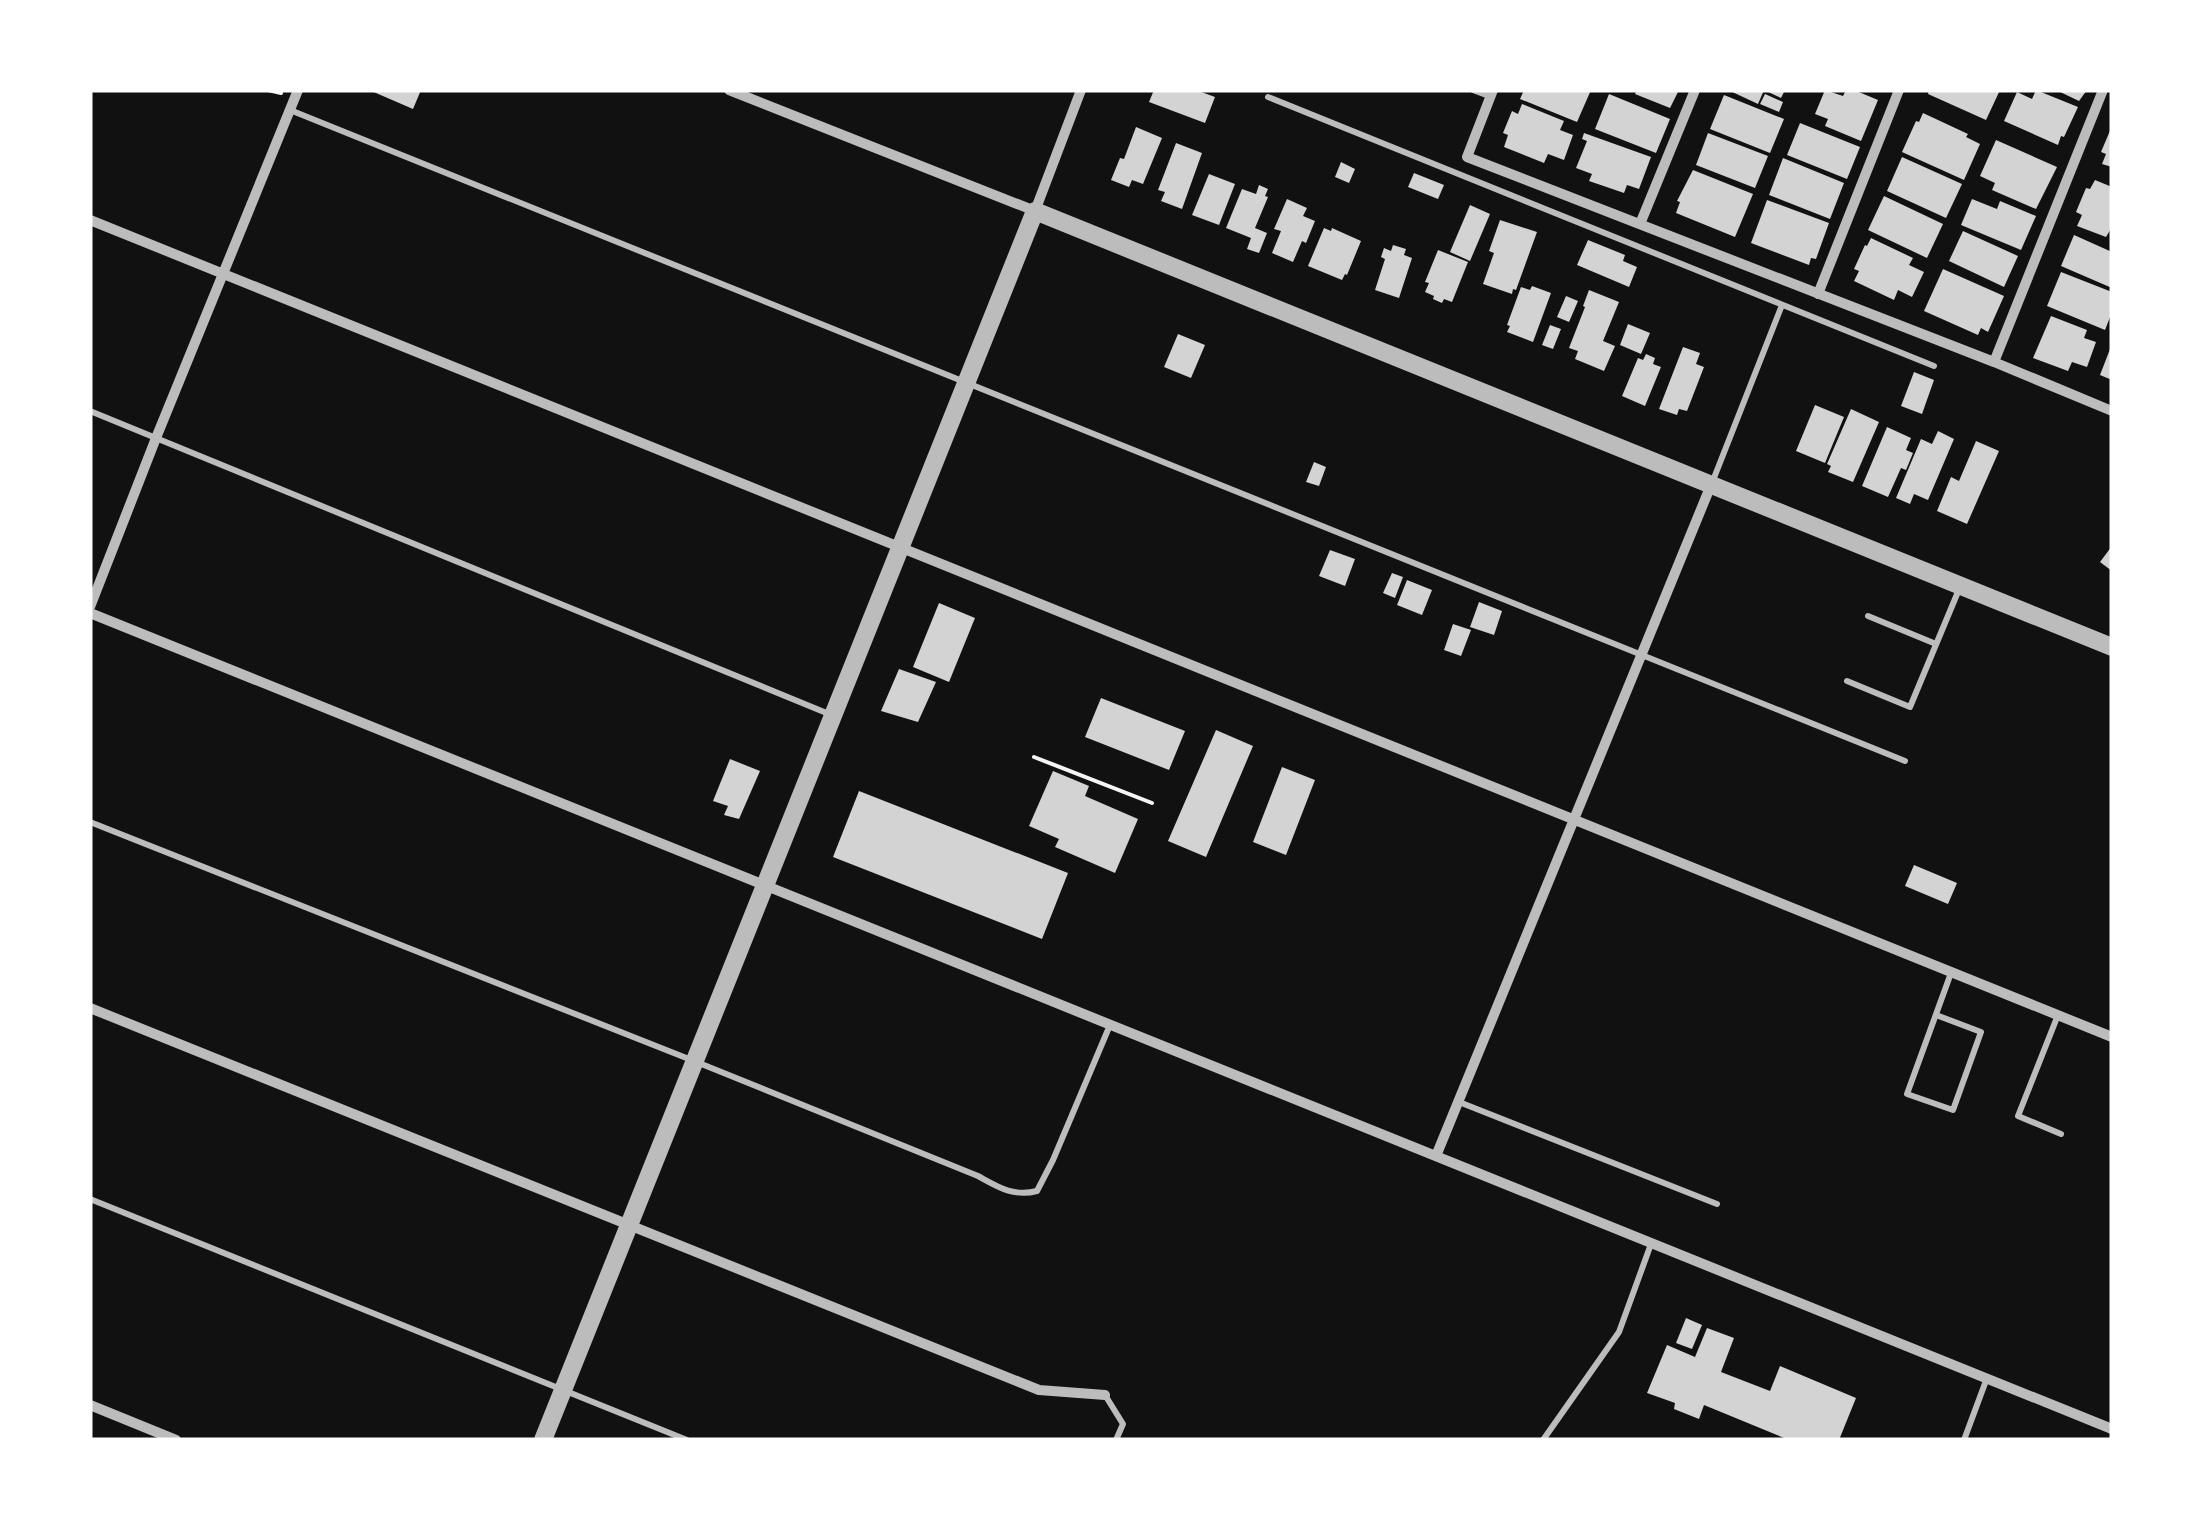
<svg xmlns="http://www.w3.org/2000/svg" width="2202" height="1530" font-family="Helvetica,sans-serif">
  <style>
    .building { fill: #d3d3d3 }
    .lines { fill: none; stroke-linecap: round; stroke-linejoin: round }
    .path { stroke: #f5f5f5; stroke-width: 4 }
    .service { stroke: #bcbcbc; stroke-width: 6 }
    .minor { stroke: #bcbcbc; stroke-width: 10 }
    .tertiary { stroke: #bcbcbc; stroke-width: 18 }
  </style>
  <rect width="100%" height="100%" fill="#111"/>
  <!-- building -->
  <path class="building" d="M369 90H421L413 109Z
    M1154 90H1196L1215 97 1205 123 1149 102Z
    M1524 90H1591L1577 122 1520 99Z
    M1637 90H1679L1670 108 1635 94Z
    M1728 90H1785L1781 98 1764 90 1758 104Z
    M1825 90 1843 96 1846 90H1854L1878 100 1861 141 1825 126 1828 119 1815 114Z
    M1929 90H2000L1986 120 1928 94Z
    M2036 90 2078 107 2064 137 2061 136 2058 145 2004 121 2017 92 2032 99Z
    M2056 90H2087L2079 101Z
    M1609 94 1670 119 1656 153 1595 129Z
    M1765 94 1783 102 1779 112 1760 104Z
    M1724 95 1784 119 1770 153 1710 129Z
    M1522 104 1564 121 1560 130 1573 135 1564 160 1548 154 1544 163 1504 147 1508 135 1503 133 1512 111 1518 114Z
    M1923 113 1968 134 1966 137 1980 144 1964 180 1902 152 1916 121 1919 122Z
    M1800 123 1860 147 1847 179 1787 155Z
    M2112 126V167L2102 164 2106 154 2101 152Z
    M1136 127 1162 138 1143 184 1132 180 1129 187 1111 180 1120 158 1124 159Z
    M1584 133 1651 157 1639 189 1627 185 1624 193 1589 181 1592 174 1576 168 1587 141 1582 139Z
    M1708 133 1768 156 1755 188 1696 165Z
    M1996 140 2057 167 2036 209 1992 190 1995 183 1980 176Z
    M1176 143 1202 153 1182 209 1161 201 1165 192 1158 190Z
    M1902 157 1962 184 1946 218 1887 191Z
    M1783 158 1844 183 1830 219 1769 195Z
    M1341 162 1355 169 1349 183 1335 177Z
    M1693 170 1753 194 1735 237 1676 213 1680 202 1677 201Z
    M1414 173 1444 185 1438 199 1408 187Z
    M1209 174 1235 184 1219 225 1192 215Z
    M2095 180 2112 187V227L2106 237 2077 226 2082 215 2076 212 2086 188 2090 189Z
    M1259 185 1268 189 1265 196 1268 197 1255 228 1267 233 1259 253 1247 249 1251 238 1226 228 1242 189 1256 194Z
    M1884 196 1943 224 1927 258 1868 230Z
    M1287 199 1307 208 1303 216 1315 221 1306 243 1302 241 1293 262 1272 253 1281 231 1274 229Z
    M1972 199 1997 209 2000 201 2036 216 2021 250 1961 225Z
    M1767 200 1829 223 1816 259 1811 258 1809 265 1751 243Z
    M1470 205 1490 214 1470 261 1450 252Z
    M1500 220 1537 232 1516 290 1513 289 1512 294 1483 284 1494 253 1489 251Z
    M1324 228 1331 231 1332 228 1361 241 1347 275 1345 274 1342 280 1308 266Z
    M1963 231 2018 256 2004 287 1949 261Z
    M2074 235 2112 252V288L2061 266Z
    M1871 238 1913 258 1909 265 1924 272 1912 297 1898 290 1894 300 1854 281 1859 271 1854 269 1865 245 1867 246Z
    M1588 240 1625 255 1623 261 1637 267 1629 287 1577 265Z
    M1393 245 1406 249 1404 255 1412 258 1399 298 1375 290 1385 259 1381 257 1384 248 1391 251Z
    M1438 250 1468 262 1452 302 1444 299 1442 303 1433 299 1434 296 1425 292 1429 283 1425 282Z
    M1943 269 2004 296 1988 332 1981 328 1978 335 1924 311Z
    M2061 272 2112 292V312L2105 330 2047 306Z
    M1532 286 1551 293 1533 342 1507 332 1510 326 1507 325 1521 287 1530 290Z
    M1589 290 1619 302 1603 341 1615 346 1604 371 1575 359 1578 351 1569 348 1585 307 1583 306Z
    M1566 296 1578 301 1569 322 1557 317Z
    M2051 316 2087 330 2084 338 2096 342 2087 367 2072 362 2068 371 2033 358Z
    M1628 324 1650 333 1641 354 1620 345Z
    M1550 325 1561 329 1553 349 1542 345Z
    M1178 334 1205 345 1191 378 1164 367Z
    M2112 344V380L2100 375Z
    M1683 347 1700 353 1696 364 1704 367 1687 411 1679 409 1677 415 1659 409Z
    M1646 354 1655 358 1653 364 1661 367 1645 406 1622 396 1638 358 1643 360Z
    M1914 372 1934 380 1922 414 1901 406Z
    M1815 405 1844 417 1825 463 1796 451Z
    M1851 409 1879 422 1853 482 1828 472 1831 466 1827 464Z
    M1887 427 1911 438 1906 450 1913 453 1906 470 1901 468 1888 497 1862 486Z
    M1938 431 1954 439 1928 500 1914 494 1910 504 1896 498 1921 439 1932 444Z
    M1976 441 1999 451 1967 524 1937 511 1951 477 1959 481Z
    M1314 462 1326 467 1319 486 1306 482Z
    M2112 546V571L2100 562Z
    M1330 550 1355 559 1345 586 1319 576Z
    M1392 573 1403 577 1395 598 1383 593Z
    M1407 580 1432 590 1422 615 1397 605Z
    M1479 602 1502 611 1494 635 1470 627Z
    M939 603 975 618 949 682 913 667Z
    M1453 624 1471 630 1461 656 1444 650Z
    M899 669 936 682 918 722 881 711Z
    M1101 698 1185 731 1169 770 1085 737Z
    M1216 730 1253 746 1206 857 1168 841Z
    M730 759 760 771 739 819 724 815 728 806 713 801Z
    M1282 767 1315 780 1286 855 1253 842Z
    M1053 771 1089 786 1085 796 1138 819 1115 873 1055 847 1059 839 1029 826Z
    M859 791 1068 873 1042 939 833 857Z
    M1914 865 1957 883 1948 904 1905 886Z
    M1686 1318 1702 1325 1692 1349 1676 1343Z
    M1707 1328 1734 1338 1721 1372 1770 1391 1780 1366 1856 1398 1839 1440H1789L1704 1405 1699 1419 1674 1409 1675 1403 1647 1393 1667 1345 1695 1357Z"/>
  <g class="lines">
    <!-- path -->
    <path class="path" d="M268 90 281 93
      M1034 757 1152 803"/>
    <!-- service -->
    <path class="service" d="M1473 90 1489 96
      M1268 97 1934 366
      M290 110 1905 761
      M90 411 829 714
      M1712 483 1782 305
      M1868 616 1936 644
      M1847 681 1910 707 1960 587
      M90 822 694 1061 978 1176C998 1187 1013 1197 1037 1191L1053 1160 1110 1025
      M1936 1015 1981 1032 1953 1110 1907 1094 1951 973
      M2058 1015 2018 1116 2061 1134
      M1459 1102 1717 1204
      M90 1199 687 1440
      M1105 1395 1123 1424 1116 1440
      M1543 1440 1619 1332 1651 1244
      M1964 1440 1987 1378"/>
    <!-- minor -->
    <path class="minor" d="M729 90 1035 211 1081 90
      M1493 90 1467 157 1994 362 2112 411
      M90 220 2112 1037
      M1640 224 1695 90
      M1818 294 1899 90
      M1994 362 2103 90
      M90 607 156 438 298 90
      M90 613 2112 1429
      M90 1008 1039 1390 1105 1395
      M1436 1156 1711 485
      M90 1405 176 1440"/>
    <!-- tertiary -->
    <path class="tertiary" d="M543 1440 1035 211 2112 647"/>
  </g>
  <!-- border -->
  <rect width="2202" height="1530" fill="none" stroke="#ffffff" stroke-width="185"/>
</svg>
